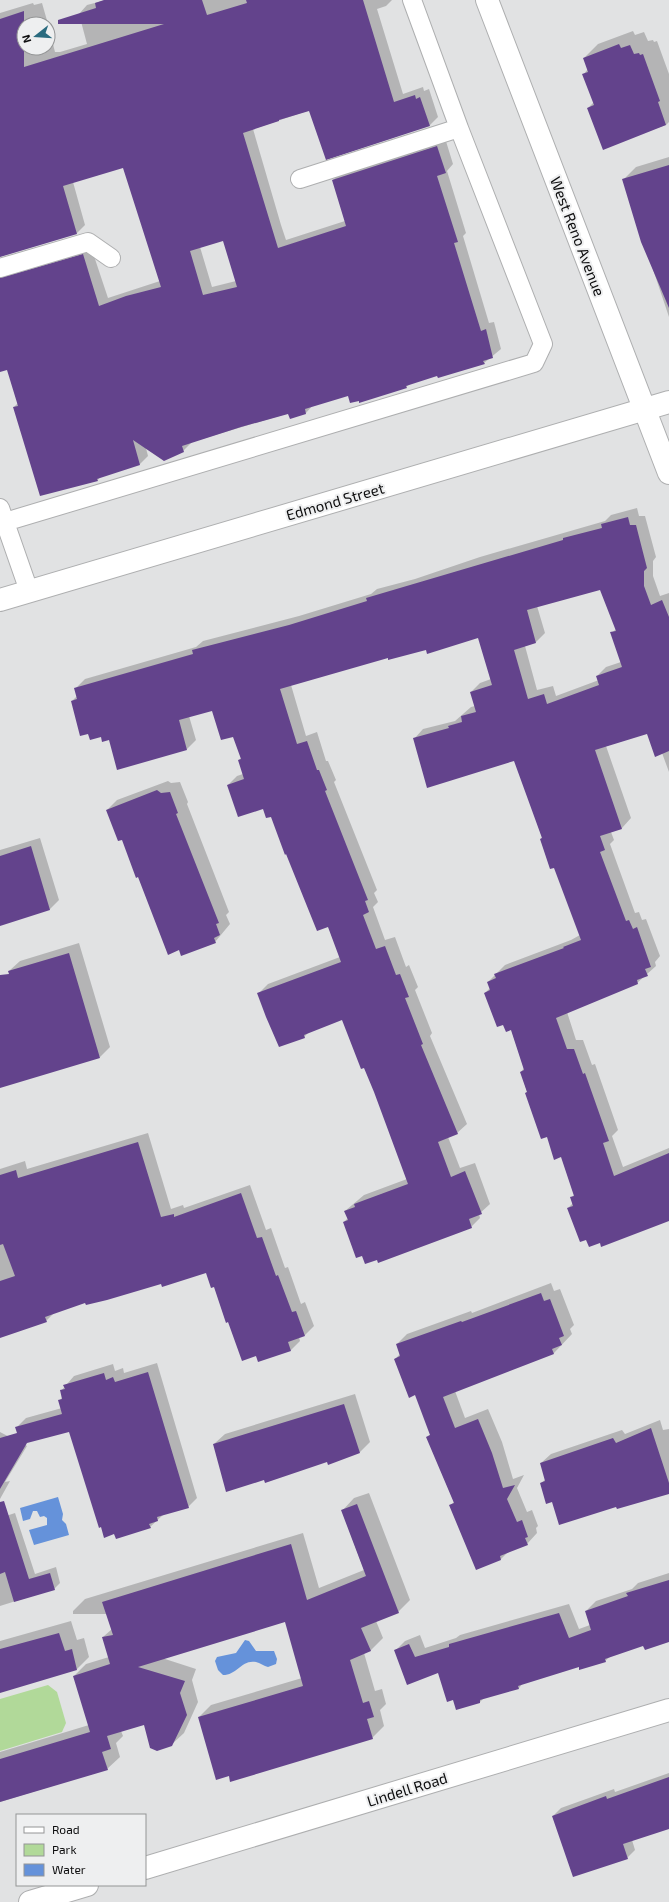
<svg xmlns="http://www.w3.org/2000/svg" width="669" height="1902" font-family="'Exo 2',sans-serif">
  <style>
    .green { fill: #b1d999 }
    .water { fill: #6592da }
    .shadow { fill: #0003; fill-rule: evenodd }
    .building { fill: #63438c; fill-rule: evenodd }
    .lines { fill: none; stroke-linecap: round; stroke-linejoin: round }
    .minor-casing { stroke: #aeafb0; stroke-width: 20 }
    .tertiary-casing { stroke: #aeafb0; stroke-width: 24 }
    .minor { stroke: #fff; stroke-width: 18 }
    .tertiary { stroke: #fff; stroke-width: 22 }
    .labels { text-anchor: middle; dominant-baseline: central; stroke-width: 4; stroke-linejoin: round; paint-order: stroke }
    .street-label { font-size: 15px; fill: #0d0d0e; stroke: #eeeff0 }
  </style>
  <rect width="100%" height="100%" fill="#e1e2e3"/>
  <!-- green -->
  <path class="green" d="M48 1685 57 1692 66 1723 62 1732 0 1751V1699Z"/>
  <!-- water -->
  <path class="water" d="M58 1497 63 1514 62 1520 66 1524 69 1535 34 1545 29 1530 47 1525V1518L44 1516 40 1517 37 1511H33L30 1519 23 1521 20 1508Z
    M245 1640 249 1641 256 1651H274L277 1659 276 1664 268 1667C264 1666 260 1663 256 1662 242 1659 237 1675 223 1675L218 1670 215 1661 217 1657 236 1653Z"/>
  <!-- shadow -->
  <path class="shadow" d="M106 0H392L386 6 377 9 403 94 423 87 424 91 429 89 438 117 430 125 310 110 253 129 281 225 286 240 345 221 333 180 341 172 445 138 453 164 447 171 466 233 463 236 489 323 494 322 501 349 484 363 438 374 410 384 406 387 348 395 313 405 306 413 291 418 289 413 192 442 183 451 146 448 148 456 140 464 101 476 97 481 14 407 18 403 8 368 0 362V265L91 247 108 298 160 281 124 167 73 182 85 225 77 233 0 256V13L33 3 34 5 42 3 48 24H24V48H48V25L55 52H60L87 44 79 14 87 5ZM224 240 236 281 212 287 200 247Z
    M633 31 635 35 644 32 648 41 653 40 654 42 657 41 669 74V122L666 125 639 134 588 108 594 102 583 75 588 69 584 58 598 44Z
    M669 157V317L623 180 636 167Z
    M637 508 639 516H645L656 557 653 561V576L660 596 669 593V772L662 753 647 733 606 746 631 818 622 828 611 832 614 840 610 844 635 913 639 912 642 920 646 919 660 956 655 962 656 966 637 983 567 1012 576 1040H583L592 1065 595 1064 618 1130 612 1136 623 1167 669 1148V1220L600 1242 568 1208 573 1203 571 1198 575 1194 562 1156 547 1136 526 1093 527 1092 521 1072 524 1068 511 1029 485 993 490 988 488 982 505 965 571 940 580 935 554 866 541 839 542 837 515 759 414 739 423 729 455 721 471 707 475 706 471 692 480 683 491 679 479 637 388 657 291 685 306 736 317 732 326 761H328L336 780 334 782 377 890 374 893 378 902 373 907 385 940 395 937 406 967 409 965 418 987 415 990 432 1033 430 1036 467 1124 457 1133 448 1137 460 1168 475 1163 490 1204 479 1214 480 1218 471 1227 377 1258 362 1255 344 1222 348 1218 345 1211 364 1195 407 1179 375 1091 342 1019 310 1031 304 1037 258 994 268 984 340 957 328 926 271 816 264 808 228 785 237 776 243 774 239 760 241 758 234 735 213 710 189 716 196 740 187 749 110 739 102 736 72 701 77 696 75 689 85 679 196 647 203 641 299 616 371 594 377 589 415 579 480 557 605 521 611 515ZM601 589 616 629 612 633 621 662 606 667 597 676 599 680 556 696 553 686 537 690 525 646 536 642 545 633 537 606Z
    M168 781 171 783 180 782 188 802 187 804 229 912 226 915 230 924 215 942 123 839 107 810 117 800Z
    M40 838 59 900 50 909 0 925V850Z
    M79 943 110 1047 100 1057 9 971 20 961Z
    M148 1133 171 1209 183 1205 184 1208 250 1185 266 1230 271 1228 285 1268 288 1267 301 1304 305 1302 314 1326 305 1335 299 1337 300 1341 291 1350 259 1361 207 1272 86 1302 55 1312 46 1321 0 1337V1169L25 1161 27 1169Z
    M551 1283 554 1291 560 1289 574 1325 570 1329 572 1334 554 1353 455 1391 465 1418 488 1409 502 1442 513 1479 524 1475 517 1488 527 1512 532 1510 538 1526 536 1528 537 1533 527 1544 509 1551 501 1559 477 1569 451 1505 454 1502 427 1437 431 1434 416 1394 395 1359 400 1354 397 1344 407 1334 471 1311 472 1313Z
    M157 1363 197 1498 188 1507 164 1514 150 1527 70 1430 22 1443 27 1446 5 1482 10 1481 0 1499V1432L21 1443 16 1428 26 1418 62 1408 59 1401 63 1397 61 1391 74 1376 113 1364 115 1371 123 1368 124 1373Z
    M355 1394 370 1442 360 1452 264 1479 214 1444 225 1434Z
    M660 1420 663 1430 669 1429V1493L617 1506 552 1501 541 1483 546 1479 541 1463 551 1454 622 1430 625 1434Z
    M369 1493 410 1600 398 1612 376 1621 383 1638 370 1651 364 1653 375 1691 382 1689 386 1704 380 1710 384 1726 372 1738 229 1775 199 1717 211 1705 302 1678 286 1620 162 1658 196 1669 192 1680 198 1702 184 1733 171 1745 145 1724 121 1731 123 1736 116 1743 120 1757 107 1769 0 1802V1752L89 1725 74 1676 86 1664 109 1657 103 1637 112 1629 110 1614H73V1611L85 1599 303 1533 319 1588 364 1570 342 1511 354 1498Z
    M15 1513 35 1574 56 1567 60 1583 54 1589 0 1606V1518Z
    M669 1573V1641L644 1644 611 1656 605 1661 579 1666 523 1683 519 1688 484 1698 480 1702 453 1699 439 1671 395 1651 405 1641 420 1635 425 1648 456 1638 460 1635 569 1604 579 1629 590 1625 586 1611 596 1601 632 1589 638 1583Z
    M71 1621 77 1640 84 1638 89 1657 77 1669 0 1692V1641Z
    M669 1773V1828L632 1840 635 1850 627 1858 553 1816 561 1808 614 1789 615 1792Z"/>
  <!-- building -->
  <path class="building" d="M104 0H202L207 15 247 3 246 0H363L394 102 415 95 416 99 420 97 430 126 326 160 309 111 279 120V121L243 133 278 248 346 226 332 180 437 146 446 173 437 176 458 242 454 243 481 331 486 329 493 358 483 361 485 364 438 378 437 376 406 386 407 388 359 403V401L350 403 348 396 305 409 306 414 290 419 288 414 241 427 182 446 184 452 164 461 133 440 140 465 97 479 98 481 40 496 13 407 18 406 7 370 0 372V278L83 254 99 306 126 296 161 287 123 168 63 186 77 234 0 257V19L24 11V67L164 24H58V20L96 8 95 3ZM223 241 237 287 203 295 190 251Z
    M619 44 621 48 630 45 634 54 639 53 640 55 643 54 660 101 658 102 666 125 603 150 587 108 594 105 582 74 588 72 583 58Z
    M669 165V308L641 242 622 179Z
    M628 517 630 525H636L647 568 644 571V586L651 605 662 600 669 617V751L655 757 647 734 595 750 622 829 600 836 605 850 600 852 626 921 629 920 633 929 637 927 651 967 645 969 648 976 637 980 638 984 556 1018 567 1049H574L583 1074 585 1073 609 1141 603 1143 614 1176 669 1153V1221L601 1247 600 1243 589 1247 586 1240 580 1242 567 1208 573 1206 570 1197 574 1196 561 1157 554 1160 547 1137 541 1139 525 1093 527 1092 520 1072 524 1070 511 1030 506 1032 503 1025 497 1027 484 993 490 990 487 982 496 978 494 974 564 948 563 947 581 940 554 868 550 869 540 839 542 838 514 761 427 788 413 738 449 728 448 726 462 722 461 716 476 712 470 692 492 685 478 638 427 654 426 650 388 660V658L280 689 297 744 307 741 317 770H319L327 790 325 791 368 900 365 901 369 912 363 915 376 949 385 946 396 975 400 974 409 997 405 998 423 1044 421 1045 458 1134 438 1142 451 1177 465 1171 482 1214 469 1219 472 1228 378 1263 377 1260 365 1264 362 1256 356 1258 343 1222 348 1220 344 1211 355 1207 354 1204 408 1184 374 1092 364 1068 361 1069 342 1020 304 1035 305 1038 279 1047 266 1017 257 993 341 962 328 927 317 931 286 854 285 855 271 817 266 818 263 809 238 817 227 785 244 779 238 760 241 759 233 737 221 740 212 711 179 720 187 750 117 770 109 740 102 742 101 737 90 740 88 734 80 736 71 701 77 699 74 688 193 654 192 650 289 625 367 601 366 598 563 540V538L602 528 601 524ZM600 590 616 631 610 632 622 667 596 676 599 685 547 704 544 694 528 699 514 650 536 643 527 610Z
    M157 790 161 793 170 792 178 813 176 814 219 923 216 924 220 935 214 938 216 943 181 956 179 950 168 955 138 877 136 878 122 840 118 841 106 810Z
    M31 846 50 910 0 926V856Z
    M69 953 100 1058 0 1088V975L9 974 8 971Z
    M138 1142 161 1217 174 1214V1217L241 1193 257 1238 262 1237 276 1276 278 1275 292 1312 296 1311 305 1336 288 1342 291 1351 258 1362 256 1356 242 1361 228 1322 226 1323 214 1287 211 1288 206 1273 162 1287 161 1284 107 1300 86 1305 85 1303 45 1317 47 1322 0 1338V1281L15 1276 3 1244 0 1245V1175L16 1170 18 1178Z
    M541 1293 544 1301 550 1299 564 1336 559 1338 562 1345 552 1349 554 1354 443 1397 455 1428 478 1419 492 1453 503 1488 515 1485 507 1499 517 1522 522 1520 528 1537 525 1538 528 1545 500 1556 501 1560 476 1570 449 1505 454 1503 426 1437 430 1435 415 1395 409 1398 394 1359 400 1356 396 1344 461 1321 462 1322Z
    M148 1372 189 1508 157 1517 158 1521 149 1524 151 1528 116 1539 114 1534 104 1538 101 1527 99 1528 69 1432 27 1443 0 1489V1438L17 1433 15 1427 62 1414 58 1400 62 1399 60 1390 65 1389 63 1385 104 1373 106 1380 113 1377 115 1382Z
    M344 1404 360 1453 328 1465 327 1462 265 1483 264 1480 226 1492 213 1444Z
    M651 1428 669 1483V1494L617 1509 616 1507 559 1525 552 1502 546 1504 540 1483 545 1481 540 1463 613 1438 616 1443Z
    M4 1501 29 1579 50 1573 55 1590 14 1602 5 1572 0 1574V1502Z
    M357 1504 399 1613 361 1628 371 1651 350 1660 363 1703 369 1701 374 1717 367 1719 373 1739 230 1782 229 1776 216 1780 198 1717 303 1686 285 1622 138 1667 185 1681 180 1693 187 1715 172 1746 157 1751 150 1748 144 1725 107 1736 111 1749 102 1752 108 1770 0 1802V1759L90 1732 73 1676 110 1664 102 1637 113 1635 102 1602 291 1544 307 1600 366 1576 341 1510Z
    M669 1580V1642L645 1650 643 1646 605 1659 606 1662 579 1670V1667L518 1686 519 1689 480 1700V1703L456 1710 453 1700 447 1702 438 1673 407 1685 394 1650 409 1644 415 1657 449 1647V1644L559 1613 569 1638 591 1630 585 1611 628 1596 626 1593Z
    M59 1633 65 1651 72 1649 77 1670 0 1693V1649Z
    M669 1777V1829L623 1844 628 1859 573 1877 552 1816 606 1796 607 1799Z"/>
  <g class="lines">
    <defs>
      <path id="minor" d="M300 179 459 128 412 0
        M0 268 88 242 111 258
        M0 508 29 591
        M5 522 534 363 543 344 459 128"/>
      <path id="tertiary" d="M487 0 669 473
        M0 600 669 402
        M145 1868 669 1710
        M30 1902 87 1885"/>
    </defs>
    <!-- minor casing -->
    <use href="#minor" class="minor-casing"/>
    <!-- tertiary casing -->
    <use href="#tertiary" class="tertiary-casing"/>
    <!-- minor -->
    <use href="#minor" class="minor"/>
    <!-- tertiary -->
    <use href="#tertiary" class="tertiary"/>
  </g>
  <g class="labels">
    <!-- street labels -->
    <g class="street-label">
      <text transform="translate(578 236) rotate(69)">West Reno Avenue</text>
      <text transform="translate(335 501) rotate(-16)">Edmond Street</text>
      <text transform="translate(407 1789) rotate(-17)">Lindell Road</text>
    </g>
  </g>
  <!-- legend -->
  <rect x="16" y="1814" width="130" height="72" fill="#eeeff0" stroke="#949596"/>
  <rect x="24" y="1827" width="20" height="6" fill="#ffffff" stroke="#949596"/>
  <text x="52" y="1834" font-size="12" fill="#0d0d0e">Road</text>
  <rect x="24" y="1844" width="20" height="12" fill="#b1d999" stroke="#949596"/>
  <text x="52" y="1854" font-size="12" fill="#0d0d0e">Park</text>
  <rect x="24" y="1864" width="20" height="12" fill="#6592da" stroke="#949596"/>
  <text x="52" y="1874" font-size="12" fill="#0d0d0e">Water</text>
  <!-- north arrow -->
  <g transform="translate(36 36) rotate(253)"><circle r="19" fill="#eeeff0" stroke="#949596"/>
  <path d="M0-3L7 15L0 10L-7 15Z" fill="#2a6b7f"/>
  <text y="-6" font-size="11" font-weight="bold" text-anchor="middle" fill="#0d0d0e">N</text>
  </g>
</svg>
